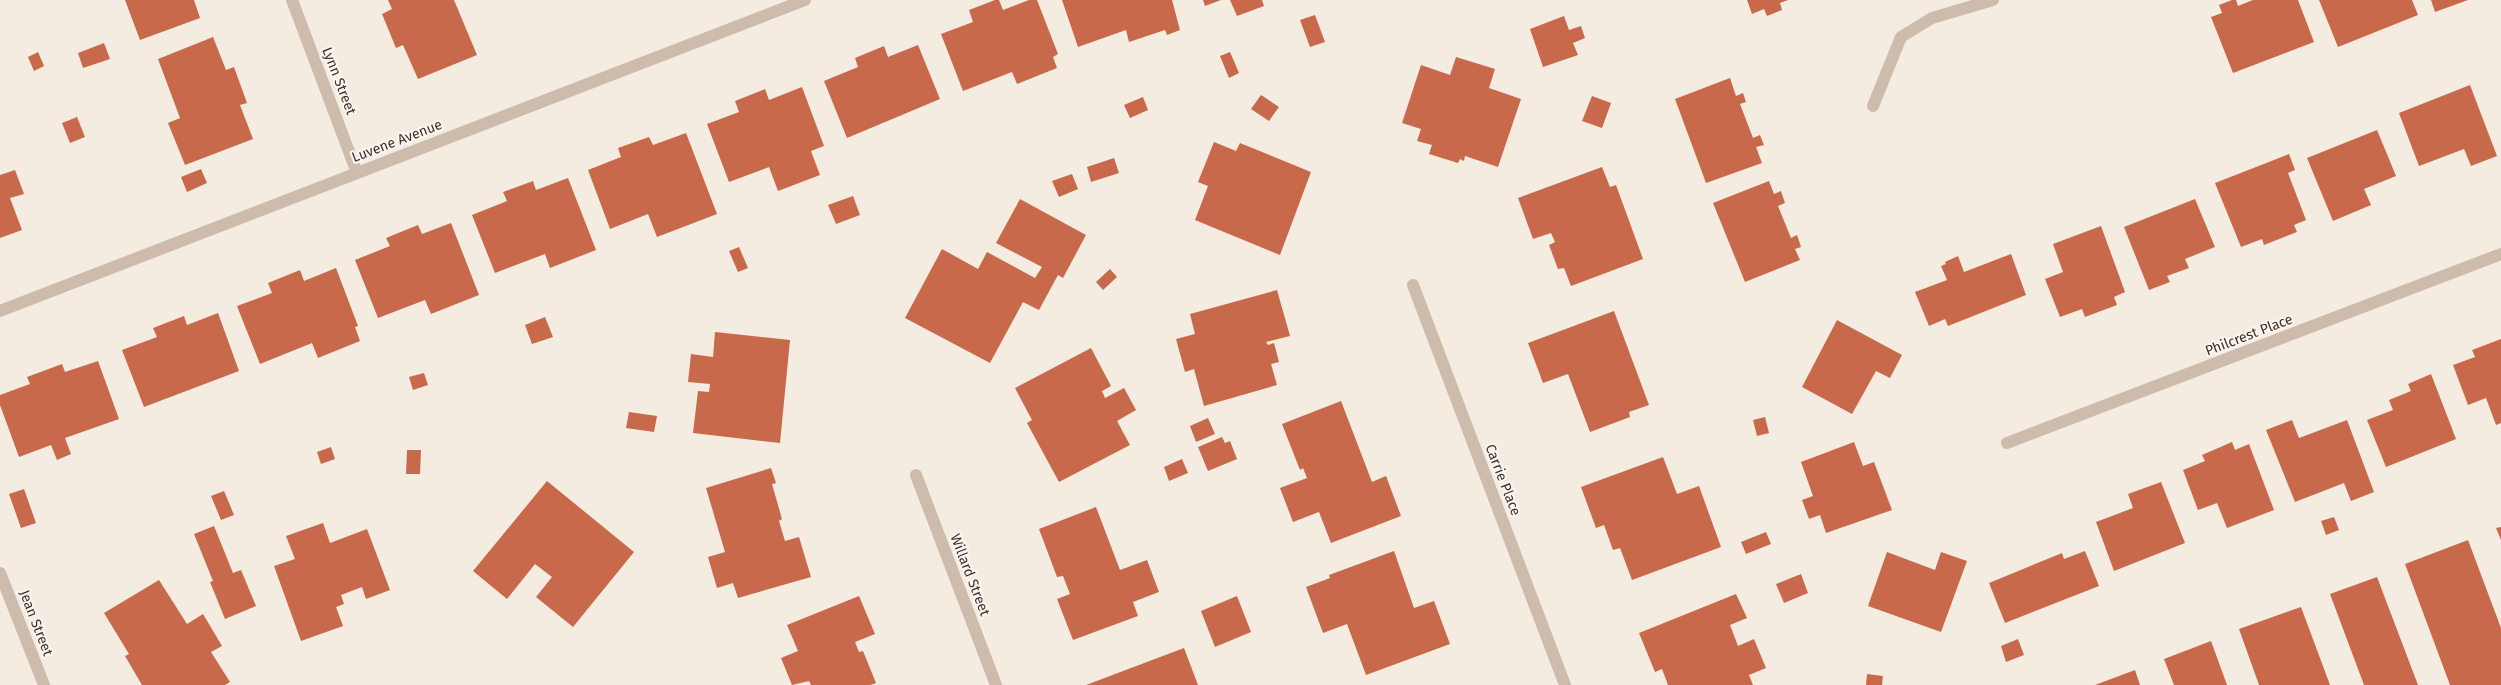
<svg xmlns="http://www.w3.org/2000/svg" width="2501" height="685" font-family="'Fira Sans',sans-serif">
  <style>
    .building { fill: #c8694b }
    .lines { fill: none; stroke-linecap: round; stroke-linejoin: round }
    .minor { stroke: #cdbbac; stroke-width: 12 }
    .labels { text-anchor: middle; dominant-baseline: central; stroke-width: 4.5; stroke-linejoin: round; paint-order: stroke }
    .street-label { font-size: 14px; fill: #3b302b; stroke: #fbf5ee }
  </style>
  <rect width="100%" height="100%" fill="#f4ebe1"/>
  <!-- building -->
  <path class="building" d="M125 0H194L200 18 140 40Z
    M388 0H454L477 55 418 79 403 45 396 48 382 14 392 9Z
    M995 0H999L1003 10 1029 0H1037L1058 54 1053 57 1057 68 1017 84 1012 72 963 91 941 34 973 22 969 10Z
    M1062 0H1172L1180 30 1167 35 1165 30 1129 42 1126 30 1078 47Z
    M1203 0H1221L1205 6Z
    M1230 0H1262L1264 6 1237 16Z
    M1747 0H1788L1780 3 1782 10 1767 16 1764 9 1752 14Z
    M2232 0H2236L2238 6 2253 0H2298L2314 42 2233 73 2211 17 2222 13 2219 5Z
    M2319 0H2412L2418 15 2338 47Z
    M2431 0H2468L2435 12Z
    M1315 15 1325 42 1310 47 1300 20Z
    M1564 16 1569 30 1581 26 1585 38 1573 43 1578 55 1543 67 1530 29Z
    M213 37 226 70 234 67 247 103 240 105 253 139 185 165 168 123 180 118 158 59Z
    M104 43 110 59 83 68 78 53Z
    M918 45 940 99 847 138 824 81 858 67 855 58 884 46 888 57Z
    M38 52 44 66 34 71 28 57Z
    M1230 52 1239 73 1229 78 1220 56Z
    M1456 57 1495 69 1489 88 1521 99 1498 167 1465 156 1464 161 1460 159 1458 163 1429 154 1432 145 1417 141 1421 129 1402 123 1421 65 1450 75Z
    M1730 78 1736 96 1743 93 1746 102 1740 104 1753 138 1760 135 1764 145 1756 147 1762 163 1706 183 1675 99Z
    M2470 85 2497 156 2471 166 2464 149 2419 166 2399 113Z
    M802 87 824 146 811 151 820 175 778 191 769 167 729 182 707 124 739 112 735 101 765 89 769 100Z
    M1261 95 1279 107 1269 121 1251 109Z
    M1592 96 1611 103 1602 128 1582 121Z
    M1143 97 1148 110 1130 118 1124 105Z
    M77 117 85 137 70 143 62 123Z
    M2377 130 2396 176 2364 189 2371 205 2333 221 2307 158Z
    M686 133 717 214 657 237 648 214 610 229 588 170 621 157 618 148 649 137 653 145Z
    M1214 142 1236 151 1240 143 1311 172 1280 255 1195 220 1208 186 1198 182Z
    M2289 154 2295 170 2288 173 2306 220 2294 225 2297 232 2264 245 2262 239 2241 247 2215 183Z
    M1114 158 1119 173 1091 182 1087 167Z
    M1602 167 1610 187 1616 185 1643 259 1571 286 1564 268 1558 269 1549 245 1555 242 1551 233 1533 239 1518 198Z
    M201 169 207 183 187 192 181 177Z
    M15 170 24 194 10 198 22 230 0 238V175Z
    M1072 174 1078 189 1059 197 1052 181Z
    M568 178 596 250 550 268 545 254 495 273 472 215 507 201 503 192 533 181 536 190Z
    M1769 181 1774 194 1781 191 1785 203 1778 206 1791 238 1797 235 1801 247 1795 249 1800 260 1745 282 1713 203Z
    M853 196 860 215 836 224 828 205Z
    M1020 199 1086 235 1063 278 1058 275 1039 310 1023 302 990 363 905 318 942 249 978 269 987 252 1035 278 1042 267 996 243Z
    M2195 199 2215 247 2185 259 2189 268 2167 276 2170 282 2149 290 2124 227Z
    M451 223 479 295 431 314 425 300 378 318 355 260 390 246 386 238 418 225 422 234Z
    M2101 226 2125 292 2114 297 2117 305 2085 317 2082 309 2060 317 2045 279 2063 272 2053 244Z
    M739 247 748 268 738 272 729 251Z
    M2011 254 2026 295 1948 326 1945 319 1929 326 1915 292 1947 280 1941 266 1946 264 1945 262 1958 256 1964 272Z
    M336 268 358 326 355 327 360 341 318 358 312 343 260 364 237 306 272 293 268 283 300 270 304 281Z
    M1110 269 1117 277 1103 290 1096 282Z
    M1277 290 1290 336 1266 342 1268 345 1274 343 1279 362 1271 364 1277 385 1204 406 1194 369 1185 372 1176 339 1195 334 1190 314Z
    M1614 311 1649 405 1629 412 1630 417 1590 432 1568 374 1543 383 1528 343Z
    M218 313 239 371 144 407 122 350 157 337 153 328 184 316 187 325Z
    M545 317 553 337 532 344 525 325Z
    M1837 320 1902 355 1890 378 1876 371 1852 414 1802 387Z
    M715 332 790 340 780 443 693 433 698 391 709 392 710 384 688 382 691 354 713 357Z
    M2501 339V423L2496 425 2486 398 2468 405 2453 365 2475 357 2472 350Z
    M1091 348 1111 386 1102 391 1105 398 1124 388 1136 410 1117 421 1130 445 1059 482 1027 423 1032 420 1015 388Z
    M98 361 119 419 65 438 71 454 57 460 51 445 19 457 0 405V395L30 384 27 377 62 364 65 372Z
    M424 373 428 385 413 390 409 377Z
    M2431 374 2456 439 2386 467 2367 420 2393 410 2389 400 2411 391 2408 384Z
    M1341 401 1372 482 1386 476 1401 516 1331 543 1319 512 1293 522 1280 488 1307 478 1303 468 1300 470 1282 424Z
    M629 412 657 416 654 432 626 428Z
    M1765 417 1769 433 1757 436 1753 420Z
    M1208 418 1215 434 1196 442 1190 426Z
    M2292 420 2299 438 2347 420 2374 492 2351 501 2344 483 2295 502 2266 430Z
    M1222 437 1225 443 1230 441 1237 459 1208 471 1198 447Z
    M1854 442 1863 466 1874 462 1892 510 1826 533 1820 515 1809 519 1802 500 1813 496 1801 462Z
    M2232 442 2235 450 2249 444 2274 510 2227 528 2217 503 2198 510 2183 470 2205 461 2202 455Z
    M331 447 335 459 321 464 317 452Z
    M407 450H421L420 474H406Z
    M1663 457 1677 494 1699 486 1721 547 1632 580 1620 548 1613 550 1604 525 1596 528 1581 487Z
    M1182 459 1188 473 1169 481 1164 467Z
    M771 468 776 483 772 484 782 519 779 521 785 541 799 537 811 577 738 598 733 583 717 588 708 557 725 552 706 488Z
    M547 481 634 552 573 627 536 597 552 577 535 564 507 599 473 571Z
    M2161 482 2185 543 2114 571 2096 522 2133 508 2128 494Z
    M24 489 36 523 21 528 9 494Z
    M224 491 234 515 221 520 211 496Z
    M1096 507 1120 570 1147 560 1159 592 1133 602 1138 616 1073 640 1057 599 1070 594 1063 576 1057 577 1039 529Z
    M2334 517 2339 530 2326 535 2321 521Z
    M323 523 330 543 367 529 390 590 366 599 362 587 341 595 344 604 336 607 343 626 301 641 274 566 295 559 286 536Z
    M214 526 233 573 241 570 256 606 225 619 210 582 213 581 194 534Z
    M2501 527V540L2496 528Z
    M1766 532 1771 544 1746 554 1741 542Z
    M2468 540 2501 628V685H2450L2405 564Z
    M1394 551 1414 608 1434 601 1450 644 1366 675 1347 624 1323 633 1306 587 1330 578 1329 575Z
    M2085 551 2099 586 2005 623 1989 583 2062 553 2064 559Z
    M1887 552 1935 570 1941 552 1967 561 1941 632 1868 606Z
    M1801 574 1808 593 1784 603 1776 584Z
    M2377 577 2418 685H2364L2330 594Z
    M159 580 187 624 203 614 222 646 211 652 230 682 225 685H142L125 656 129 654 104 613Z
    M1736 594 1747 618 1730 625 1738 646 1754 639 1766 668 1749 675 1753 685H1668L1662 669 1655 672 1639 633Z
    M859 596 875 634 855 642 859 652 863 651 876 683 870 685H811L809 681 792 685 781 658 798 651 787 625Z
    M1237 596 1251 632 1215 647 1201 611Z
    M2301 607 2330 685H2259L2239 629Z
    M2018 639 2024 655 2006 662 2001 646Z
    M2211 641 2227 685H2174L2164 659Z
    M1184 648 1198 685H1086Z
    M2135 670 2140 685H2095Z
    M1867 674 1883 676 1882 685H1866Z"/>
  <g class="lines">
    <!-- minor -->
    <path class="minor" d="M292 0 357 173
      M1873 106 1901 37 1932 18 1993 0
      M1413 285 1565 685
      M0 311 805 0
      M2007 443 2501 254
      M916 475 996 685
      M0 573 44 685"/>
  </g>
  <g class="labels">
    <!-- street labels -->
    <g class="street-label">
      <text transform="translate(339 81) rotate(69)">Lynn Street</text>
      <text transform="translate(397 141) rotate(-21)">Luvene Avenue</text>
      <text transform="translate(2249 335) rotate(-21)">Philcrest Place</text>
      <text transform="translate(1503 480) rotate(69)">Carrie Place</text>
      <text transform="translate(970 575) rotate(69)">Willard Street</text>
      <text transform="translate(36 623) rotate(69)">Jean Street</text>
    </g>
  </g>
</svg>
